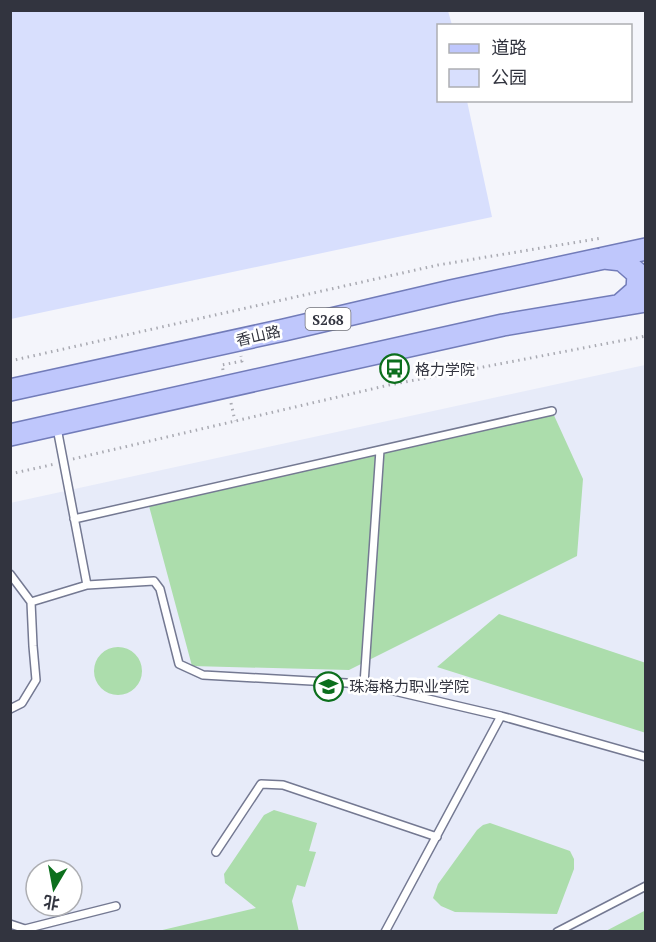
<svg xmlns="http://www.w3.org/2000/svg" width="656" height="942" font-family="'PT Serif','Noto Sans SC',serif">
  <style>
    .built { fill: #e7ebf9; fill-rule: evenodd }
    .green { fill: #d8dffd }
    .building { fill: #acddac }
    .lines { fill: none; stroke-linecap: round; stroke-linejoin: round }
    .service-casing { stroke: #747992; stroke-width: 10 }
    .primary-casing { stroke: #727cb9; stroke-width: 24 }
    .path { stroke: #a9aab2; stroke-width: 3; stroke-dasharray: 1.5 4.5; stroke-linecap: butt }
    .service { stroke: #fff; stroke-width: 7 }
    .primary { stroke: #bfc7fc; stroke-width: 21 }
    .labels { text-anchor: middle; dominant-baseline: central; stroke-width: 5; stroke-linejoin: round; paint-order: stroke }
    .shield { fill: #fff; stroke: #707179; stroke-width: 1.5 }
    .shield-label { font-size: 14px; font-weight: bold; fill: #32343f }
    .street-label { font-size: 15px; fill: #32343f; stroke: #fff }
    .poi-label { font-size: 15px; fill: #32343f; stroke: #fff; text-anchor: start }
  </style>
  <rect width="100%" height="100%" fill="#f4f5fb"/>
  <!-- built -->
  <path class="built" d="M645 365V931H11L10 503ZM36 870H72V906H36Z"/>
  <!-- green -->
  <path class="green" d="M10 11H448L452 25 438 26V100L467 101 492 217 11 319Z"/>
  <!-- building -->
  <path class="building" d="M552 411 583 479 577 556 349 670 192 666 149 506Z
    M499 614 646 663V733L437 667Z
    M94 671a24 24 0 1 1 48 0a24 24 0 1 1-48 0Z
    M274 810 317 823 309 851 316 852 305 887 297 885 292 901 299 932H154L256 908 225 883 224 874 264 815Z
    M490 823 570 851 574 859V869L557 914 455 912 441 906 433 898 438 884 477 830 483 825Z
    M646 910V932H604Z"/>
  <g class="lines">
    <defs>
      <path id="service" d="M380 450 364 684 501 716 646 757
        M74 519 552 411
        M10 574 31 602 87 585 57 428
        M87 585 154 581 160 589 179 664 203 675 364 684
        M10 709 22 703 36 680 33 646 31 602
        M216 852 261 784 283 785 437 837
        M10 924 25 929 116 906
        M385 932 501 716
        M557 932 646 886"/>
      <path id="primary" d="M604 258 622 260 638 274 637 290 620 305
        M10 390 284 330 451 291 646 249
        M10 435 503 325 646 301"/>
    </defs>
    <!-- service casing -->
    <use href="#service" class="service-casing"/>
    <!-- primary casing -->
    <use href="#primary" class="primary-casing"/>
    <!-- path -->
    <path class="path" d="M10 361 438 265 602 238
      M223 370 222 365 242 361 241 356
      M231 403 235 421
      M73 459 389 385 646 336
      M10 474 55 464"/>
    <!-- service -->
    <use href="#service" class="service"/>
    <!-- primary -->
    <use href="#primary" class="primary"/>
  </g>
  <!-- icons -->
  <defs>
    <symbol id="bus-ring" viewBox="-11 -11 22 22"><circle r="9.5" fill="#fff" stroke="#0c6f1d" stroke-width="1.5"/><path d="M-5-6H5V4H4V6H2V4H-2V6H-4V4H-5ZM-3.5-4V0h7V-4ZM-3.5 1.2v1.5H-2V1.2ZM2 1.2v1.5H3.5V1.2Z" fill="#0c6f1d"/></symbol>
    <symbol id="university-ring" viewBox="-11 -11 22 22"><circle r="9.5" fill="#fff" stroke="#0c6f1d" stroke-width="1.5"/><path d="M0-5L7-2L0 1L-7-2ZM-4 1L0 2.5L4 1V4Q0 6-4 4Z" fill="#0c6f1d"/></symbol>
  </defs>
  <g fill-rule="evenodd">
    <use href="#bus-ring" x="378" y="352" width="33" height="33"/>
    <use href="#university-ring" x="312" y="670" width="33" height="33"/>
  </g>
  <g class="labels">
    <!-- shield labels -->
    <rect class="shield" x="305.5" y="308" width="45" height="22" rx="4.5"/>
    <g class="shield-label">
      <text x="328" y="319">S268</text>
    </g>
    <!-- street labels -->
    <g class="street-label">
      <text transform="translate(258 335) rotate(-13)">香山路</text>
    </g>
    <!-- poi labels -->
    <g class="poi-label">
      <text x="415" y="369">格力学院</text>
      <text x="349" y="686">珠海格力职业学院</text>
    </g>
  </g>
  <!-- border -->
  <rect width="656" height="942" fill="none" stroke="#32343f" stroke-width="24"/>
  <!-- legend -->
  <rect x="437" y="24" width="195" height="78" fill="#ffffff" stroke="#adaeb2" stroke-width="1.5"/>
  <rect x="449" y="44" width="30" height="9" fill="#bfc7fc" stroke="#adaeb2" stroke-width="1.5"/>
  <text x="491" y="54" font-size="18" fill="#32343f">道路</text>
  <rect x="449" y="69" width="30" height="18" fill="#d8dffd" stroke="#adaeb2" stroke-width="1.5"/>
  <text x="491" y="84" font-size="18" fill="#32343f">公园</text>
  <!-- north arrow -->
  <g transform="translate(54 888) rotate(190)"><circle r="28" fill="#ffffff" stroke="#adaeb2" stroke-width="1.5"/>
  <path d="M0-4.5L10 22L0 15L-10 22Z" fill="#0c6f1d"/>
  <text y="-9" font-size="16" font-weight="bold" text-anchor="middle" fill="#32343f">北</text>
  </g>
</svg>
